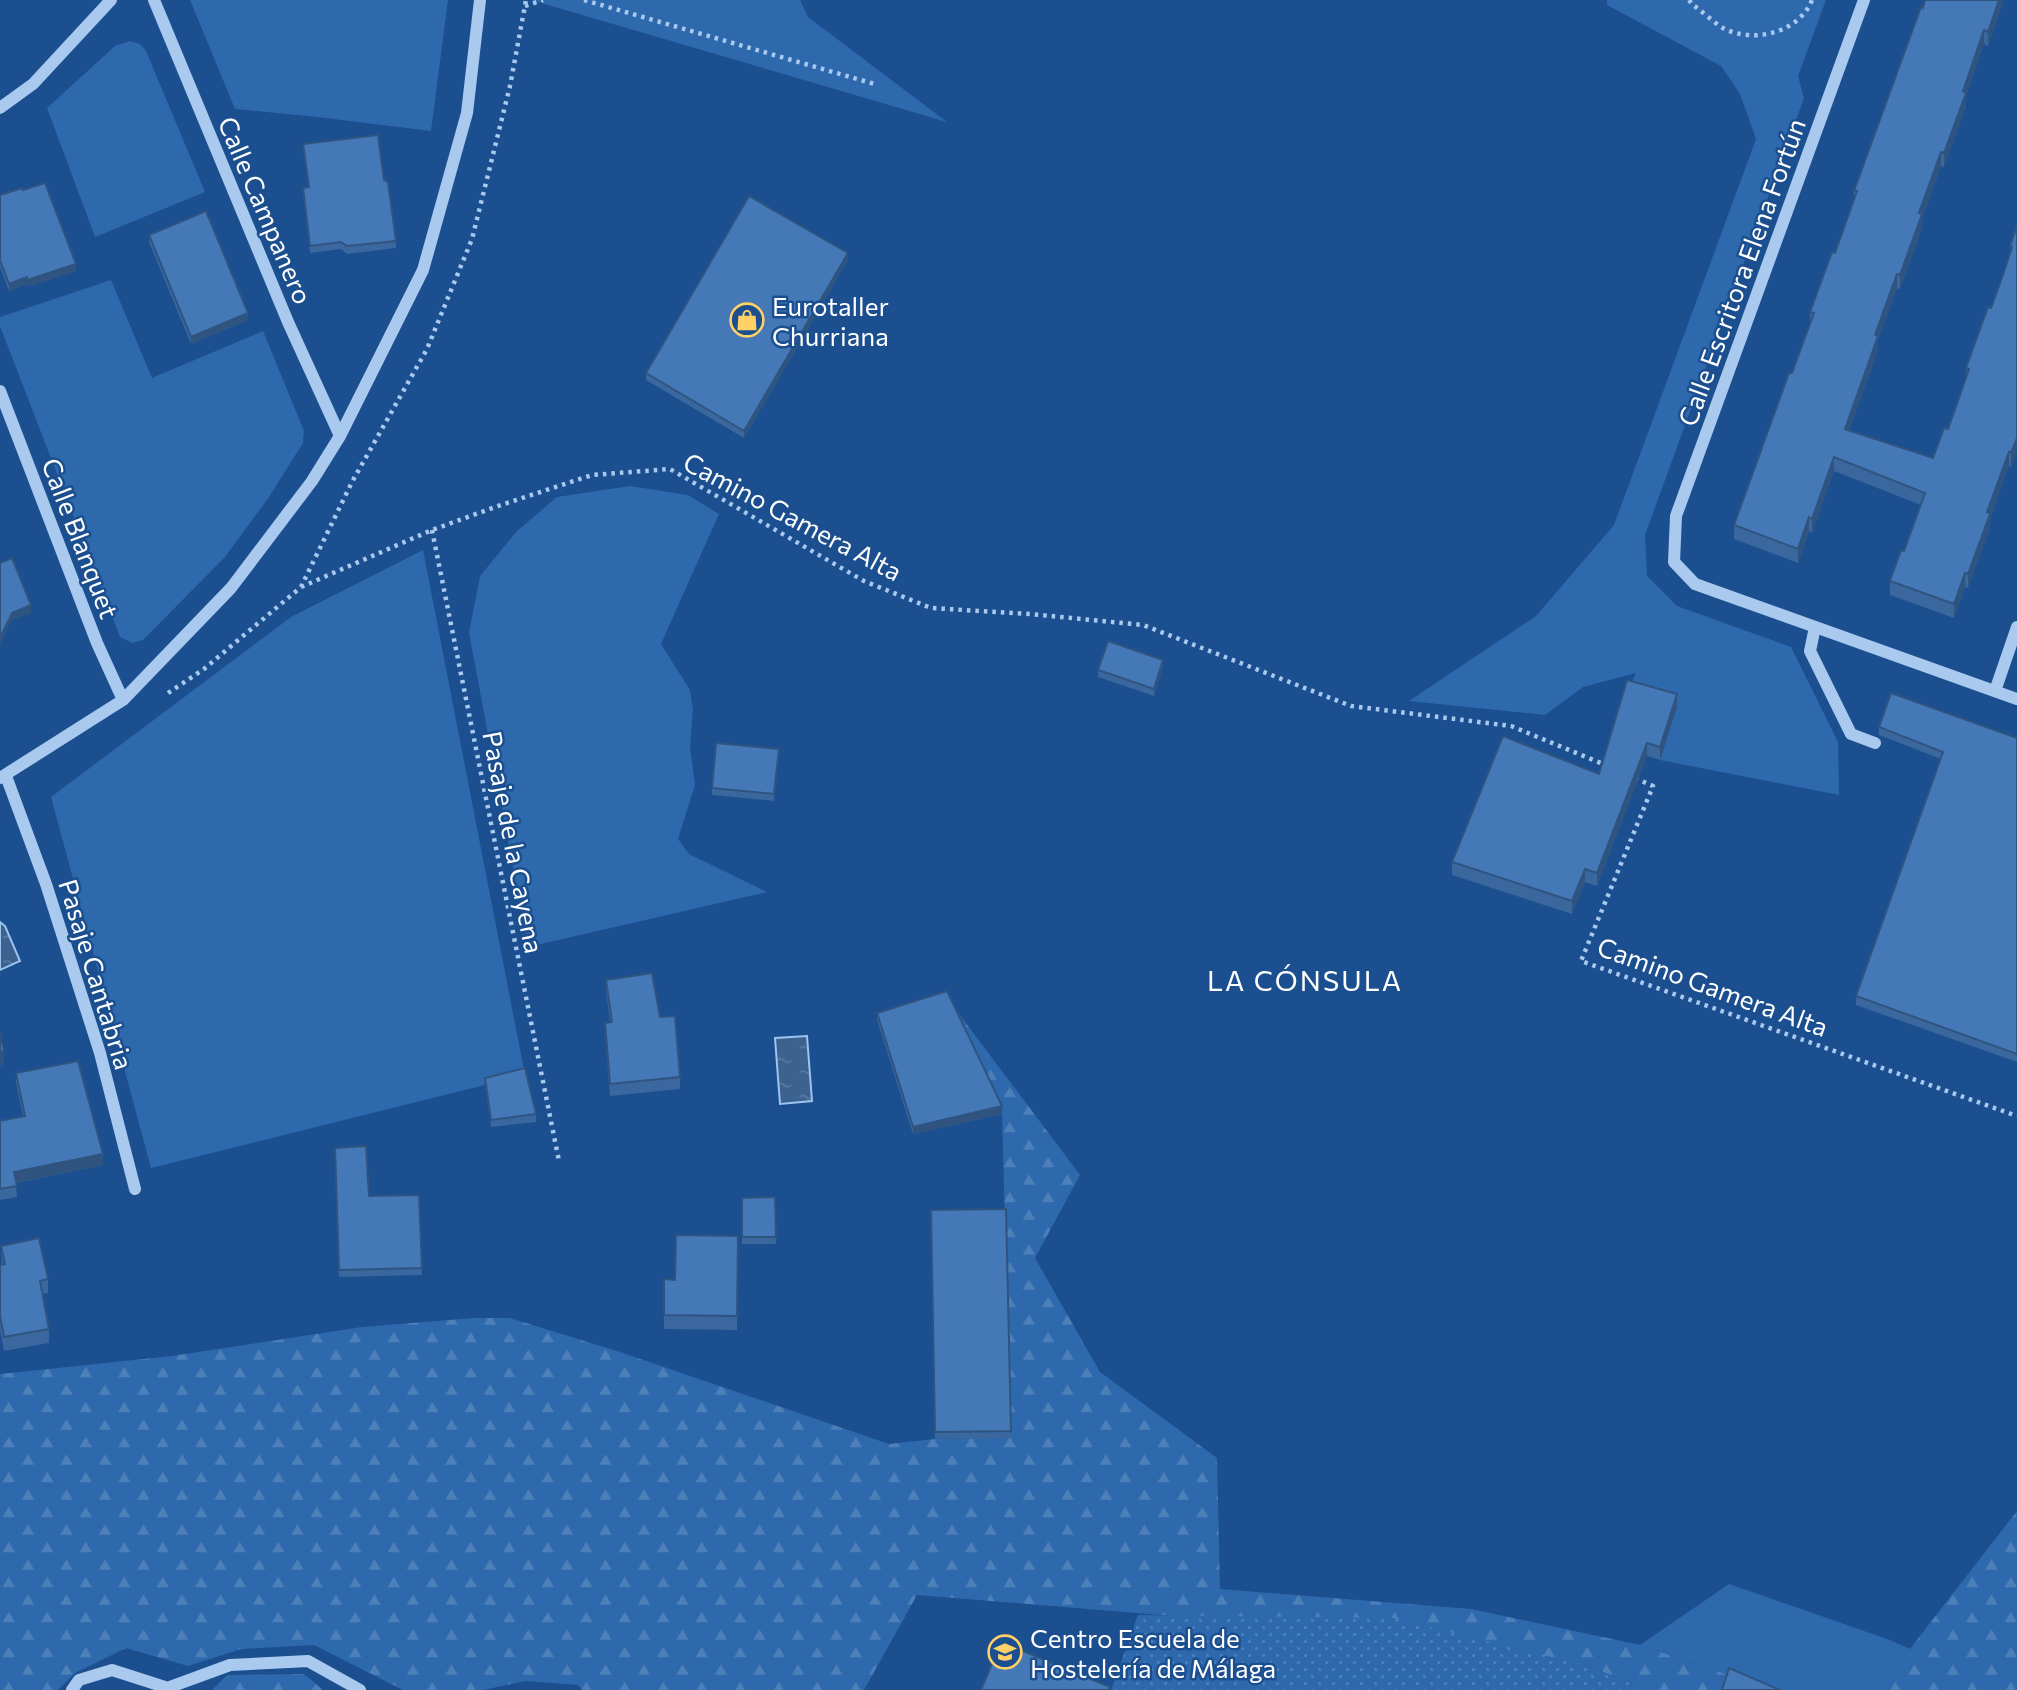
<svg xmlns="http://www.w3.org/2000/svg" width="2017" height="1690" font-family="Commissioner,sans-serif">
  <style>
    .green { fill: #2e69ad }
    .forest { fill: url(#forest-firs) }
    .garden { fill: url(#garden-dots) }
    .water { fill: url(#water-ripples); stroke: #9cc4f0; stroke-width: 2 }
    .lines { fill: none; stroke-linecap: round; stroke-linejoin: round }
    .path { stroke: #a9c9ee; stroke-width: 4.5; stroke-dasharray: 3.5 5; stroke-linecap: butt }
    .minor { stroke: #a9c9ee; stroke-width: 12 }
    .wall { fill: #3a679d }
    .shaded-wall { fill: #305480 }
    .building { fill: #4478b7; stroke: #305480; stroke-width: 2 }
    .labels { text-anchor: middle; dominant-baseline: central; stroke-width: 5; stroke-linejoin: round; paint-order: stroke }
    .street-label { font-size: 26px; fill: #fff; stroke: #1b4f8f }
    .poi-label { font-size: 26px; fill: #fff; stroke: #1b4f8f; text-anchor: start }
    .neighbourhood-label { font-size: 28px; letter-spacing: 2px; fill: #fff; stroke: #1b4f8f }
  </style>
  <defs>
    <pattern id="forest-firs" width="22" height="20" patternUnits="userSpaceOnUse" patternTransform="scale(1.75)"><rect width="22" height="20" fill="#2e69ad"/><path d="M5 1l3.5 6h-7zM16 11l3.5 6h-7z" fill="#4d80b9"/></pattern>
    <pattern id="garden-dots" width="8" height="8" patternUnits="userSpaceOnUse" patternTransform="scale(1.75)"><rect width="8" height="8" fill="#2e69ad"/><path d="M2 2h.1M6 6h.1" fill="none" stroke="#4d80b9" stroke-width="1.8" stroke-linecap="round"/></pattern>
    <pattern id="water-ripples" width="26" height="14" patternUnits="userSpaceOnUse" patternTransform="scale(1.75)"><rect width="26" height="14" fill="#3c6290"/><path d="M2 4q2-2 4 0t4 0M15 11q2-2 4 0t4 0" fill="none" stroke="#597aa1"/></pattern>
  </defs>
  <rect width="100%" height="100%" fill="#1b4f8f"/>
  <!-- green -->
  <path class="green" d="M190 0H448L431 131 317 117 235 109Z
    M531 0H800L808 17 947 122Z
    M1607 0H1826L1798 76 1804 98 1645 535 1647 576 1677 606 1791 647 1838 742 1839 795 1660 760 1676 707 1627 692 1636 673 1583 687 1545 715 1409 701 1536 616 1614 525 1756 139 1740 94 1721 66 1607 5Z
    M130 41 140 44 146 51 205 192 95 237 47 108 115 46Z
    M111 280 152 378 263 331 304 431 303 443 269 497 225 557 143 640 132 643 120 637 0 326V317Z
    M630 486 688 495 719 514 661 644 690 690 693 709 690 747 695 785 678 839 689 854 767 892 528 947 469 633 480 576 517 531 557 497Z
    M423 550 525 1075 151 1168 51 797 291 617Z
    M1729 1584 1890 1640 1910 1649 1878 1690H1764L1729 1675 1640 1645Z"/>
  <!-- forest -->
  <path class="forest" d="M947 998 1080 1175 1035 1258 1100 1372 1217 1458 1220 1589 1471 1609 1640 1645 1729 1675 1724 1690H1651L1584 1665 1173 1616 917 1595 864 1690H582L578 1685 525 1681 483 1690H403L314 1645 241 1649 188 1666 126 1648 75 1673 58 1690H0V1374L172 1356 362 1327 474 1318H510L623 1353 889 1444 935 1439 1011 1437 1002 1114Z
    M2017 1511V1690H1878Z
    M304 1674 323 1690H212L227 1675Z"/>
  <!-- garden -->
  <path class="garden" d="M1138 1615 1392 1618 1584 1665 1651 1690H1111Z"/>
  <!-- water -->
  <path class="water" d="M0 922 5 926 20 961 0 970Z
    M807 1036 812 1101 780 1104 775 1038Z"/>
  <g class="lines">
    <!-- path -->
    <path class="path" d="M584 0 878 85
      M1689 0 1693 5C1703 12 1713 22 1723 28 1753 44 1799 33 1812 0
      M525 6 543 0
      M432 530 559 1161
      M301 587 432 530 498 506 592 475 670 469 864 581 931 608 1030 614 1143 625 1351 706 1511 726 1608 766
      M168 693 204 669 301 587 352 482 427 349 472 239 510 86 526 0
      M1635 778 1653 786 1581 961 2017 1116"/>
    <!-- minor -->
    <path class="minor" d="M154 0 288 322 340 436
      M1864 0 1676 516 1674 562 1695 584 2017 699
      M0 108 33 84 111 0
      M0 391 97 643 123 700
      M1815 627 1810 651 1851 734 1875 743
      M1995 691 2017 627
      M6 776 46 884 100 1053 135 1189
      M0 778 123 700 231 588 312 481 340 436 423 270 467 113 480 0
      M72 1690 79 1680 112 1670 168 1688
      M162 1690 230 1665 308 1661 360 1690"/>
  </g>
  <!-- wall -->
  <path class="wall" d="M2004 0 1988 46 1984 44 1966 96V106L1944 167 1941 166 1922 220V228L1900 289 1897 288 1878 340V350L1849 431 1933 458 1948 429 1966 377V368L1991 308 2010 255V246L2017 226 2011 467 2009 465 1990 519V528L1968 588 1965 587 1954 618 1890 595V581L1904 551 1921 505 1834 471 1812 533 1809 531 1798 563 1734 539V525L1810 323V312L1835 253 1854 199V191L1923 8Z
    M303 144 384 180 396 241V248L347 254 341 249 310 253 303 195V188L308 187Z
    M23 190 76 271 27 287V284L9 291 0 267V195Z
    M149 235 248 320 191 344 149 242Z
    M848 260 744 438 646 380V373Z
    M1163 667 1154 696 1098 677V670Z
    M1677 707 1660 760 1647 756 1597 886 1585 882 1572 914 1452 875V862L1599 774Z
    M1879 727 2017 738V1062L1856 1005V996L1941 759 1879 735Z
    M779 756 774 801 712 795V788Z
    M606 980 660 1017 680 1077V1089L610 1096 605 1035V1023L610 1022 606 992Z
    M877 1013 1002 1114 913 1134 877 1020Z
    M16 1073 103 1165 16 1183 17 1197 0 1200V1121L23 1116 16 1083Z
    M485 1078 536 1114V1122L491 1127 485 1085Z
    M335 1148 369 1196 419 1195 422 1275 339 1277Z
    M775 1197 776 1244H742V1198Z
    M1006 1209 1011 1438 935 1439 931 1210Z
    M738 1236 737 1330 664 1329V1279L675 1280Z
    M1 1246 48 1279V1293L42 1294 49 1329V1343L4 1351 0 1330V1265H2Z"/>
  <!-- shaded-wall -->
  <path class="shaded-wall" d="M1999 0H2004L1988 46V32Z
    M1984 30V44L1966 96V106L1944 167V153L1963 91Z
    M1941 152V166L1922 220V228L1900 289V275L1919 213Z
    M848 253V260L744 438V431Z
    M76 264V271L27 287V280Z
    M1897 274V288L1878 340V350L1845 443V429L1875 335Z
    M27 277V284L9 291V284Z
    M248 313V320L191 344V337Z
    M2017 438V451L2011 467V453Z
    M2009 452V465L1990 519V528L1968 588V574L1987 512Z
    M1834 457V471L1812 533V519Z
    M1809 517V531L1798 563V549Z
    M1965 573V587L1954 618V604Z
    M31 605V613L12 620 0 645V638L12 613Z
    M1163 660V667L1154 696V689Z
    M1677 694V707L1660 760V747Z
    M1647 743V756L1597 886V873Z
    M1585 869V882L1572 914V901Z
    M4 1051V1065L0 1066V1052Z
    M1002 1106V1114L913 1134V1127Z
    M103 1154V1165L14 1183V1172Z"/>
  <!-- building -->
  <path class="building" d="M1925 0H1999L1988 32 1984 30 1963 91 1966 93 1944 153 1941 152 1919 213 1922 214 1900 275 1897 274 1875 335 1878 336 1845 429 1933 458 1944 428 1948 429 1959 398 1969 369 1966 368 1988 307 1991 308 2003 275 2012 247 2010 246 2017 226V438L2011 453 2009 452 1987 512 1990 514 1968 574 1965 573 1954 604 1890 581 1901 550 1904 551 1925 493 1834 457 1812 519 1809 517 1798 549 1734 525 1789 373H1792L1814 313 1810 312 1832 252 1835 253 1857 191H1854L1921 7 1923 8Z
    M378 135 384 180 388 182 396 241 347 246 341 242 310 246 303 188 309 187 303 144Z
    M45 183 76 264 27 280V277L9 284 0 260V195L22 188 23 190Z
    M749 196 848 253 744 431 646 373Z
    M206 211 248 313 191 337 149 235Z
    M12 558 31 605 12 613 0 638V563Z
    M1108 641 1163 660 1154 689 1098 670Z
    M1627 680 1677 694 1660 747 1647 743 1597 873 1585 869 1572 901 1452 862 1503 736 1599 774Z
    M1891 693 2017 738V1054L1856 996 1943 752 1879 727Z
    M716 743 779 749 774 794 712 788Z
    M652 973 660 1017 675 1016 680 1077 610 1084 605 1023 612 1022 606 980Z
    M947 991 1002 1106 913 1127 877 1013Z
    M0 1032 4 1051 0 1052Z
    M78 1061 103 1154 14 1172 17 1186 0 1189V1121L25 1116 16 1073Z
    M525 1068 536 1114 491 1120 485 1078Z
    M366 1146 369 1196 419 1195 422 1268 339 1270 335 1148Z
    M775 1197 776 1237H742V1198Z
    M1006 1209 1011 1431 935 1432 931 1210Z
    M676 1235 738 1236 737 1316 664 1315V1279L675 1280Z
    M39 1238 48 1279 40 1281 49 1329 4 1337 0 1316V1265L5 1264 1 1246Z
    M1001 1642 1110 1687 1109 1690H981Z
    M1729 1668 1780 1690H1722Z"/>
  <!-- icons -->
  <defs>
    <symbol id="shop-ring" viewBox="-11 -11 22 22"><circle r="9.5" fill="#1b4f8f" stroke="#ffd166" stroke-width="1.5"/><path d="M-5-2.5h2.3a2.7 3.5 0 0 1 5.4 0H5L5.5 6h-11ZM-1.5-2.5h3a1.5 2.3 0 0 0-3 0Z" fill="#ffd166"/></symbol>
    <symbol id="university-ring" viewBox="-11 -11 22 22"><circle r="9.5" fill="#1b4f8f" stroke="#ffd166" stroke-width="1.5"/><path d="M0-5L7-2L0 1L-7-2ZM-4 1L0 2.5L4 1V4Q0 6-4 4Z" fill="#ffd166"/></symbol>
  </defs>
  <g fill-rule="evenodd">
    <use href="#shop-ring" x="728" y="301" width="38" height="38"/>
    <use href="#university-ring" x="986" y="1633" width="38" height="38"/>
  </g>
  <g class="labels">
    <!-- street labels -->
    <g class="street-label">
      <text transform="translate(266 210) rotate(67)">Calle Campanero</text>
      <text transform="translate(1741 272) rotate(-70)">Calle Escritora Elena Fortún</text>
      <text transform="translate(793 516) rotate(28)">Camino Gamera Alta</text>
      <text transform="translate(81 538) rotate(69)">Calle Blanquet</text>
      <text transform="translate(514 842) rotate(79)">Pasaje de la Cayena</text>
      <text transform="translate(97 974) rotate(73)">Pasaje Cantabria</text>
      <text transform="translate(1713 986) rotate(20)">Camino Gamera Alta</text>
    </g>
    <!-- poi labels -->
    <g class="poi-label">
      <text x="772" y="305">Eurotaller<tspan x="772" dy="30">Churriana</tspan></text>
      <text x="1030" y="1637">Centro Escuela de<tspan x="1030" dy="30">Hostelería de Málaga</tspan></text>
    </g>
    <!-- neighbourhood labels -->
    <g class="neighbourhood-label">
      <text x="1305" y="980">LA CÓNSULA</text>
    </g>
  </g>
</svg>
